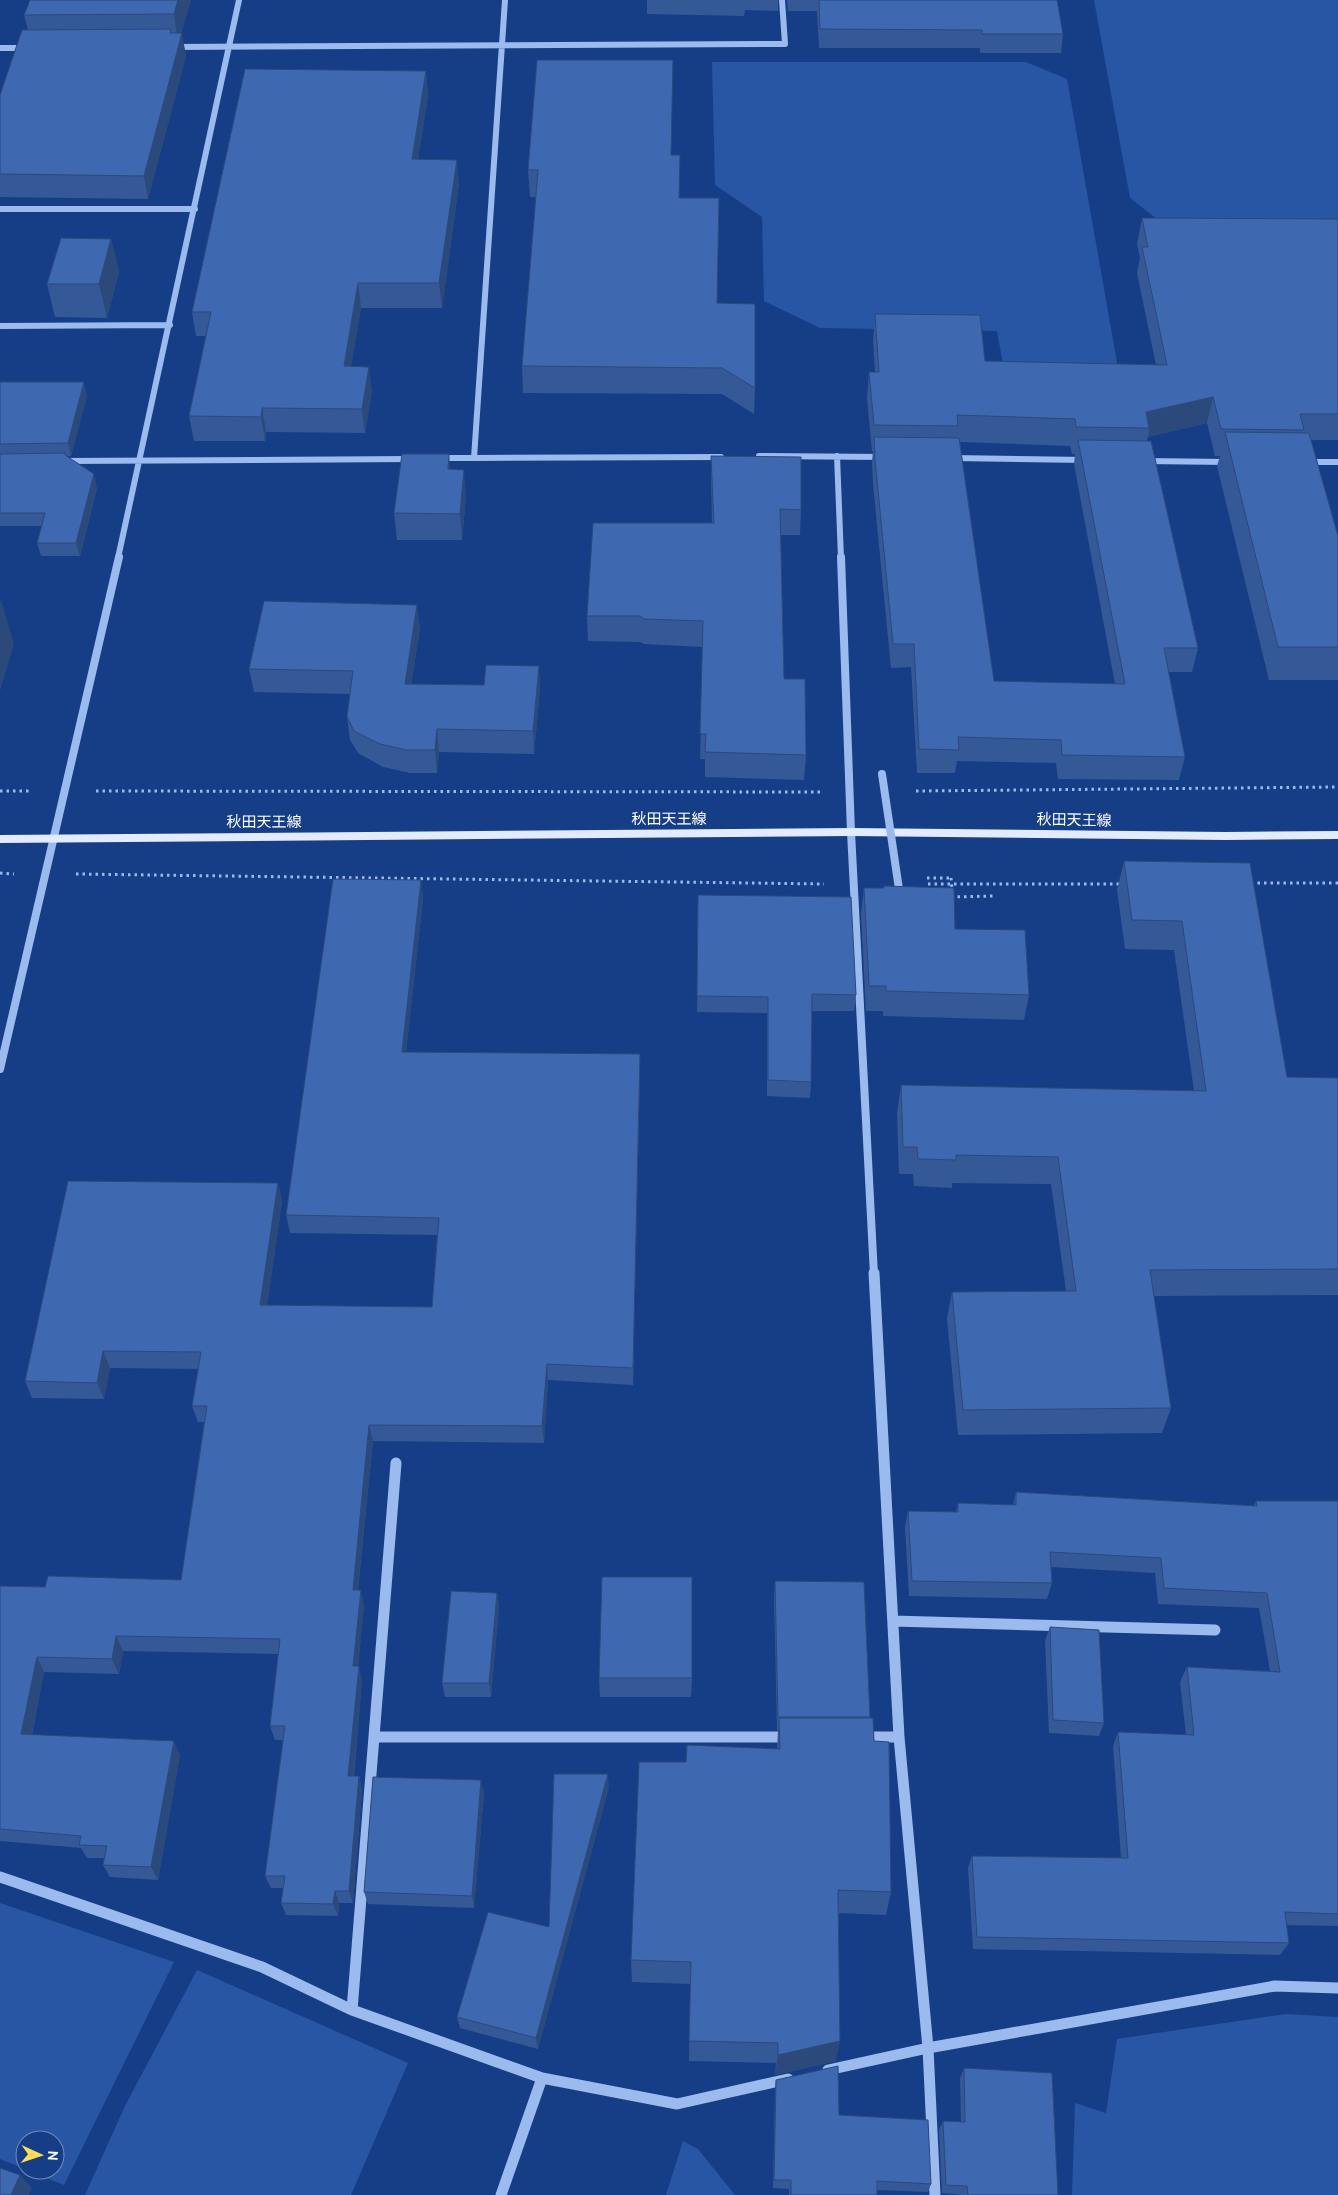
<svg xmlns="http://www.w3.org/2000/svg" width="1338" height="2195" font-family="Cabin,'Noto Sans JP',sans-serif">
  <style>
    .green { fill: #2856a4 }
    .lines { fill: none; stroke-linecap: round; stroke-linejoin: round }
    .path { stroke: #9bbaee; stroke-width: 3; stroke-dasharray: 2.5 4; stroke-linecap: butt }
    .minor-far2 { stroke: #9bbaee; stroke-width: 6 }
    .minor-far1 { stroke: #9bbaee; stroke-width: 8 }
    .minor { stroke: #9bbaee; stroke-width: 11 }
    .major { fill: #e2ebff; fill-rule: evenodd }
    .path-bridge { stroke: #9bbaee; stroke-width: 3; stroke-dasharray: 2.5 4; stroke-linecap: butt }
    .minor-bridge { stroke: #9bbaee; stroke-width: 8 }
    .wall { fill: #355997; fill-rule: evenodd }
    .shaded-wall { fill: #2b497b }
    .building { fill: #3e68b0; stroke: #2b497b }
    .labels { text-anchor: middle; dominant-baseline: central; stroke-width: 5; stroke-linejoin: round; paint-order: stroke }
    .street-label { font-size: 15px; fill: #fff; stroke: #163e86 }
  </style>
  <rect width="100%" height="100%" fill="#163e86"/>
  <!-- green -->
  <path class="green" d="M1094 0H1338V219H1157L1130 198Z
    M712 62H1026L1067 79 1118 368 1004 370 997 331 820 328 764 301 762 217 715 185Z
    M0 1903 174 1962 64 2185 27 2170H55V2140H25V2169L0 2159Z
    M197 1970 408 2063 351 2195H85L125 2106Z
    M1285 2014 1338 2017V2195H1072L1075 2103 1106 2113 1117 2039Z
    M683 2141 698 2149 735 2195H666Z"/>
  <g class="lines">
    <!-- path -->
    <path class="path" d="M0 791H32
      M96 791 820 792
      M916 791 1338 787
      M0 873 14 874
      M76 874 824 884
      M927 878H951
      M1251 883H1338
      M928 884H1122
      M951 897 993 896"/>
    <!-- minor-far2 -->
    <path class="minor-far2" d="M174 47 785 44 782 0
      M0 48H26
      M0 209H195
      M0 326 170 325
      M759 456 884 457
      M837 456 841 558
      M438 458H474L505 0
      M474 458 721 457
      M952 458 1086 460
      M63 461 412 459
      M1144 461 1229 462
      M1307 462H1338
      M118 558 239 0"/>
    <!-- minor-far1 -->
    <path class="minor-far1" d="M841 557 851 832 874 1275
      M0 1069 119 557"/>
    <!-- minor -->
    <path class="minor" d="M874 1273 899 1737 928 2048 935 2195
      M893 1621 1215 1630
      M375 1737H787
      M863 1737H899
      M0 1877 262 1967 352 2010 542 2078 677 2104 788 2079
      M352 2010 396 1463
      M828 2070 928 2048 1275 1986 1338 1988
      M501 2195 542 2078"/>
    <!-- major -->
    <path class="major" d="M851 828 1226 832 1338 831V839L1226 840 851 836 0 843V835Z"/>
    <!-- path-bridge -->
    <path class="path-bridge" d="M951 878 952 890"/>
    <!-- minor-bridge -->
    <path class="minor-bridge" d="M882 774 900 896"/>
  </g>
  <!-- wall -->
  <path class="wall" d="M191 0 181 33 186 56 148 199 0 197V95L28 30 24 15Z
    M647 0H778V11L745 10 744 16 647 14Z
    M787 0H1057L1063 34 1061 53H980V48H819L817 11H788Z
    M426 71 428 96 418 159 459 184 442 308H361L351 366 372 391 365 433 266 432 265 441H194L189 416 206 336H196L192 312Z
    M672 155 679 198 717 303 755 388 754 414 722 394 523 393 522 366 536 197H530L528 170Z
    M1142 218 1338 219V440H1311L1338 536V680H1269L1217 466 1220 456H1215L1207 423 1148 437 1147 441 1198 648 1192 672H1169L1185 757 1179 780 1058 779 1056 763 957 761 955 773H917L911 667 891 668 873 484 872 461 873 451H872L867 398 869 372H875L873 340 875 314 985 361 1156 365 1137 273 1140 258 1137 244ZM960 442 1070 446 1072 454H1075L1074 464 1115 684 994 681Z
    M111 239 119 272 107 318 55 317 47 284Z
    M0 382 87 396 71 456H67L97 488 80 556H41L37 543 42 526H0Z
    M711 456 801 510 800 535H780L784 679 806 755 804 780 705 777V759H700L703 647 644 644 640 642 588 641 587 616 712 523 711 481Z
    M466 496 462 540H397L394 513Z
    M420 628 411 684 484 685 539 666 540 689 534 754 439 752 437 773H410L383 767 358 753 350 740 347 717 350 694 254 692 249 669Z
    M1124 861 1250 863 1287 1077 1338 1078V1295L1154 1296 1171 1408 1162 1433 958 1435 947 1318 952 1292 1066 1291 1051 1184 952 1183V1188L914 1186 913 1174H899L897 1113 901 1085 1194 1091 1174 950 1125 949 1117 890Z
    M421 880 423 899 406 1052 640 1054V1072L633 1385 548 1380 544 1443 373 1441 358 1590 364 1605 358 1666 362 1680 354 1776H359L362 1790 353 1903H339L338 1916 286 1915 281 1903 283 1888H271L265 1876 283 1740H275L270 1726 278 1654 123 1651 119 1674 44 1672 32 1735 180 1755 158 1880 110 1877 103 1865 104 1858H87L81 1848 0 1841V1586L45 1587 181 1580 204 1422H198L192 1406 199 1369 110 1368 104 1399 32 1398 25 1381 278 1183 282 1201 267 1305 432 1307 437 1235 290 1233 286 1215Z
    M864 888 955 929 1029 995 1024 1020 883 1016V1011H866L861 914Z
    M698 895 856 995 854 1011H812L811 1082 810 1098 767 1096V1013L697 1012Z
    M1016 1492 1254 1506 1256 1501H1338V1926L1286 1925 1289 1943 1280 1955 973 1949 968 1868 972 1856 1121 1858 1113 1746 1118 1732 1186 1735 1180 1682 1187 1667 1270 1671 1259 1608 1158 1604 1155 1573 1051 1567 1052 1583 1047 1599 909 1596 905 1527 908 1511 956 1512 958 1503 1013 1505Z
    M775 1581 870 1717 874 1741 891 1892 886 1915 839 1913 836 2061 775 2075 776 2063 689 2061 690 1984 632 1982 631 1960 686 1762 777 1749 778 1730H777L774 1596Z
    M497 1593 499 1607 491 1697H445L442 1683Z
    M1050 1627 1104 1723 1099 1736 1049 1733 1045 1641Z
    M599 1678H692L691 1697H600Z
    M609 1787 538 2049 460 2028 457 2017 549 1927Z
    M484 1793 474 1908 368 1904 364 1892Z
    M964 2068 1058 2195H963L942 2193 939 2130 943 2121 961 2122 960 2078Z
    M776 2080 931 2184 928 2192 877 2190V2195H789V2189L773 2188 775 2090Z"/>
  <!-- shaded-wall -->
  <path class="shaded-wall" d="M178 0H191L178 42 174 14Z
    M182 33 186 56 148 199 144 176Z
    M426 71 428 96 414 183 412 159Z
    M457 160 459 184 442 308 439 283Z
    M111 239 119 272 107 318 99 284Z
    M358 283 361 308 347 391 344 366Z
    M369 367 372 391 365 433 362 409Z
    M84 382 87 396 71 456 68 443Z
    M1213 397 1207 423 1148 437 1149 428 1146 412Z
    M262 408 266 432 265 441 261 417Z
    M449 454 451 481 448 469Z
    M464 470 466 496 462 540 460 514Z
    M94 474 97 488 80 556 76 543Z
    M1 600 14 644 0 691V603Z
    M417 605 420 628 408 707 405 684Z
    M539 666 540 689 534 754 533 731Z
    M437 729 439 752 437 773 435 750Z
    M421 880 423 899 404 1071 402 1052Z
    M640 1054V1072L633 1385V1368Z
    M278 1183 282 1201 265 1322 260 1305Z
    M103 1351 110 1368 104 1399 97 1383Z
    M547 1364 548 1380 544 1443 542 1426Z
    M369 1425 373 1441 356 1605 353 1590Z
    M361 1590 364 1605 357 1680 353 1666Z
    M497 1593 499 1607 491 1697 489 1683Z
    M116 1636 123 1651 119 1674 112 1659Z
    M37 1657 44 1672 29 1748 21 1734Z
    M359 1666 362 1680 352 1790 348 1776Z
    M174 1741 180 1755 158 1880 151 1867Z
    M608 1774 609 1787 538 2049 536 2038Z
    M359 1776 362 1790 353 1903 349 1891Z
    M481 1780 484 1793 474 1908 472 1896Z
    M335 1891 339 1903 338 1916 333 1904Z
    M840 2041 836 2061 775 2075 778 2055Z
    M20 2175 32 2188 29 2195H11Z"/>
  <!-- building -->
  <path class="building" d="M30 0H178L174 14 24 15Z
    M819 0H1057L1063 34H982V30L820 29Z
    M171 29 170 33H182L144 176 0 174V95L22 30Z
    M537 60H673L671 155H680L679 198H719L717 303 755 304V388L722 368 522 366 538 170H528Z
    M245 69 426 71 412 159 457 160 439 283H358L344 366 369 367 362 409 262 408 261 417 189 416 211 312H192Z
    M1142 218 1338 219V414H1300L1304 430 1221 429 1213 397 1146 412 1149 428 1076 427 1075 419 957 415 958 426 874 425 869 372H879L875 314 980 315 985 361 1167 365 1142 247H1148Z
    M61 238 111 239 99 284H47Z
    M0 382H84L68 443 0 444Z
    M1225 432 1309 433 1338 536V647H1278Z
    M874 437 959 438 994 681 1125 684 1078 440 1151 441 1198 648H1164L1185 757 1062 755 1061 740 958 737 959 750 919 749 914 644H893L875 459Z
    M65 453V455L94 474 76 543H37L45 513H0V454Z
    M402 454H449L448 469 464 470 460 514 394 513Z
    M711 456 801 457V510L780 509 784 679H805L806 755 705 752 706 734H700L703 621 644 619 640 616H587L593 523H714Z
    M264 601 417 605 405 684 484 685 486 665 539 666 533 731 437 729 435 750H407L380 744 354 731 347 717 353 671 249 669Z
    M1124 861 1250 863 1287 1077 1338 1078V1269L1150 1270 1171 1408 963 1410 952 1292 1076 1291 1058 1157 956 1155V1160L918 1159 917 1147H903L901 1085 1206 1091 1182 921 1132 920Z
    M333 879 421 880 402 1052 640 1054 633 1368 547 1364 542 1426 369 1425 353 1590H361L353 1666H359L348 1776H359L349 1891H335L333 1904 281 1903 285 1876H265L285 1726H270L280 1639 116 1636 112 1659 37 1657 21 1734 174 1741 151 1867 103 1865 107 1846 79 1845 81 1836 0 1829V1586L45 1587 48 1576 181 1580 207 1406H192L201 1352 103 1351 97 1383 25 1381 68 1181 278 1183 260 1305 432 1307 439 1218 286 1215Z
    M884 886 954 888 955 929 1025 930 1029 995 886 991V986H869L864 888H884Z
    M698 895 851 897 856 995 812 994 811 1082 768 1080V997L697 996Z
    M1016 1492 1257 1506 1256 1501H1338V1914L1285 1912 1289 1943 977 1937 972 1856 1128 1858 1118 1732 1194 1735 1187 1667 1280 1672 1267 1593 1164 1588 1161 1558 1050 1552 1052 1583 912 1581 908 1511 958 1512V1503L1016 1505Z
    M602 1577H692V1678H599Z
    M775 1581 864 1582 870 1717H778Z
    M451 1591 497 1593 489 1683H442Z
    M1050 1627 1099 1630 1104 1723 1053 1720Z
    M779 1718H873L874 1741 889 1742 891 1892 838 1890 840 2041 778 2055V2043L689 2041 691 1962 631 1960 639 1762H686L687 1745 780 1749Z
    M554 1774H608L536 2038 457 2017 488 1912 549 1927Z
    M373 1777 481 1780 472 1896 364 1892Z
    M838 2066 839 2115 928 2120 931 2184 877 2181V2195H791V2180H774L776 2080Z
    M964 2068 1052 2073 1058 2195H968L967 2186 946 2185 943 2121 965 2122Z
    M0 2168 20 2175 11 2195H0Z"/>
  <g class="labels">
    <!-- street labels -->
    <g class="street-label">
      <text x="669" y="819">秋田天王線</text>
      <text transform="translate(1074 820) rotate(1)">秋田天王線</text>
      <text x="264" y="822">秋田天王線</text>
    </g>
  </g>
  <!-- north arrow -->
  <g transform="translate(40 2155) rotate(93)"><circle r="24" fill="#163e86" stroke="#738bb6"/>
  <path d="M0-4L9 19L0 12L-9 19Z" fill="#ffdc58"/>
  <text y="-8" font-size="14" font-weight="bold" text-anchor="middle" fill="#ffffff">N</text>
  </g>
</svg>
